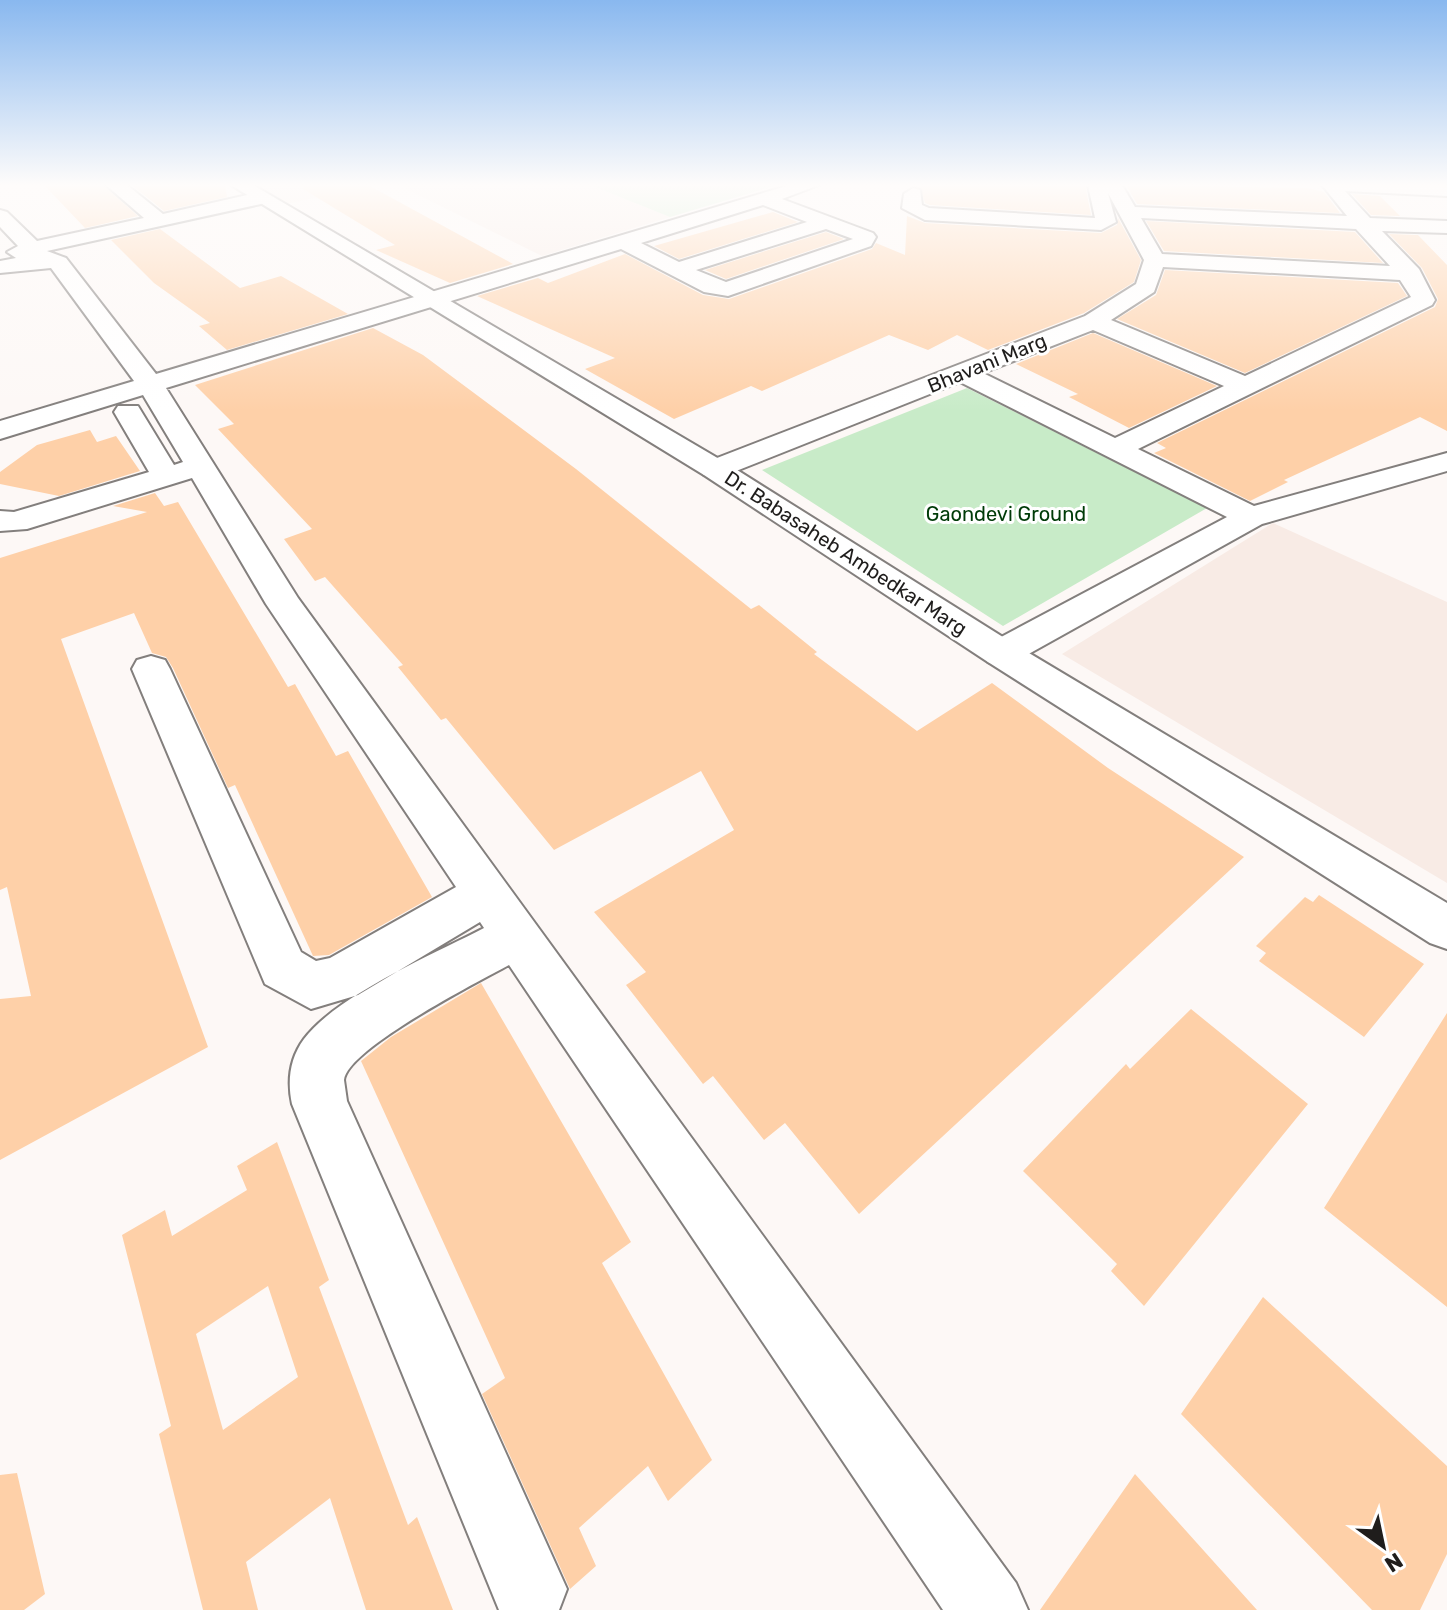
<svg xmlns="http://www.w3.org/2000/svg" width="1447" height="1610" font-family="Rubik,sans-serif">
  <style>
    .built { fill: #f8ebe5 }
    .green { fill: #c8ebc8 }
    .building { fill: #fed0a8; fill-rule: evenodd }
    .lines { fill: none; stroke-linecap: round; stroke-linejoin: round }
    .minor-casing { stroke: #837f7d; stroke-width: 4 }
    .secondary-casing { stroke: #837f7d; stroke-width: 4 }
    .minor { fill: #fff; fill-rule: evenodd }
    .secondary { fill: #fff; fill-rule: evenodd }
    .labels { text-anchor: middle; dominant-baseline: central; stroke-width: 6; stroke-linejoin: round; paint-order: stroke }
    .far-street-label { font-size: 20px; fill: #1f1d1c; stroke: #fff }
    .far-park-label { font-size: 20px; fill: #003b08; stroke: #fff }
  </style>
  <rect width="100%" height="100%" fill="#fdf8f6"/>
  <!-- built -->
  <path class="built" d="M255 185H371L287 204Z
    M398 185H590L670 217 542 256Z
    M1273 523 1447 602V883L1062 654Z"/>
  <!-- green -->
  <path class="green" d="M590 185H777L670 217Z
    M967 388 1207 508 1003 626 762 470Z"/>
  <!-- building -->
  <path class="building" d="M44 185H103L138 216 85 228Z
    M132 185H225L227 197 164 211Z
    M305 185H368L513 264 450 283 376 250 395 245 303 189Z
    M926 185H1085L1091 215 930 205 925 203 920 187Z
    M1126 185 1308 188 1324 192 1340 213 1137 204Z
    M1352 194 1380 196 1400 216 1371 215Z
    M773 212 798 222 679 259 654 246Z
    M907 216 925 223 1101 233 1117 225 1118 218 1141 260 1134 282 1084 313 988 350 957 335 928 350 889 335 762 391 751 386 674 419 585 369 615 358 477 296 538 278 548 283 625 254 703 295 729 299 872 249 876 243 905 255Z
    M1146 221 1355 232 1383 263 1164 251Z
    M160 229 240 288 281 276 348 314 227 350 199 326 210 323 154 283 111 240Z
    M826 232 844 239 726 279 705 270Z
    M1389 234 1418 235 1447 265V431L1420 417 1284 480 1288 482 1250 501 1154 453 1166 448 1157 443 1435 307 1438 299 1422 268Z
    M1165 270 1398 283 1407 296 1245 373 1117 319 1156 295Z
    M373 328 423 355 576 469 751 609 759 605 817 652 814 654 917 731 992 683 1108 768 1244 857 859 1214 785 1123 764 1140 713 1076 703 1084 626 985 646 972 594 912 734 830 701 771 554 850 446 718 441 720 398 667 403 665 325 577 315 581 284 539 312 529 218 429 234 424 195 385Z
    M1093 333 1217 386 1129 428 1069 397 1078 394 1016 364Z
    M90 430 97 442 116 436 140 471 59 496 0 484V472L37 445Z
    M155 493 164 506 178 502 288 687 295 684 336 756 348 751 432 897 329 955 313 956 235 785 228 788 173 668 166 657 152 653 134 613 61 639 208 1047 0 1160V999L31 996 7 887 0 890V558L147 512 113 506Z
    M1319 895 1424 964 1364 1037 1259 961 1266 953 1256 946 1305 897 1313 902Z
    M481 983 631 1242 602 1263 712 1460 668 1501 648 1466 579 1528 596 1566 570 1589 482 1394 505 1378 361 1061 391 1037Z
    M1191 1009 1308 1104 1144 1306 1111 1271 1117 1264 1023 1171 1126 1064 1130 1069Z
    M1447 1013V1307L1324 1208Z
    M277 1142 329 1280 319 1287 408 1525 417 1517 453 1610H366L330 1498 246 1562 258 1610H203L159 1434 171 1426 122 1235 165 1210 172 1236 247 1190 237 1166ZM268 1286 298 1377 223 1430 196 1334Z
    M1263 1297 1447 1466V1554L1420 1610H1372L1181 1414Z
    M17 1473 45 1594 24 1610H0V1475Z
    M1135 1474 1257 1610H1040Z"/>
  <g class="lines">
    <defs>
      <path id="minor" d="M106 185H127L163 214 261 192 270 198 261 204 47 251 66 258 156 374 790 185H819L782 199 873 233 876 237 871 246 728 296 704 292 621 249 166 388 298 598 1016 1583 1028 1610H943L509 965C479 981 347 1049 344 1080L347 1101 567 1589 559 1610H499L292 1104C287 1081 290 1058 304 1039 337 995 434 954 484 928L480 922 358 995 311 1009 265 984 132 669 137 660 151 656 165 660 170 669 301 952 316 961 330 958 456 887 266 604 192 478 27 529 0 531V511L14 512 149 472 114 412 118 406H138L174 465 183 462 143 395 0 439V421L134 381 51 268 0 273V261L16 258 7 252 18 246 0 227V210L7 212 37 241 144 218ZM763 205 807 222 679 262 641 243ZM826 229 853 239 726 282 696 270Z
        M1088 185H1122L1135 207 1347 216 1322 185H1447V196L1345 191 1370 218 1447 221V233L1382 231 1419 269 1435 300 1432 305 1138 449 1254 506 1447 453V471L1262 524 1014 662 1001 666 988 662 982 653 988 644 1227 517 960 382 726 475H704L700 469 704 463 1085 316 1136 284 1144 260 1108 193 1116 222 1101 230 925 220 902 208 904 194 913 188 920 190 922 205 929 208 1095 218ZM1141 218 1356 229 1390 266 1162 254ZM1163 267 1400 280 1411 297 1245 376 1111 320 1154 292ZM1093 330 1224 386 1115 438 983 373Z"/>
      <path id="secondary" d="M231 185H253L726 463 1014 644 1447 903V949L1430 943 988 662 704 475Z"/>
    </defs>
    <!-- minor casing -->
    <use href="#minor" class="minor-casing"/>
    <!-- secondary casing -->
    <use href="#secondary" class="secondary-casing"/>
    <!-- minor -->
    <use href="#minor" class="minor"/>
    <!-- secondary -->
    <use href="#secondary" class="secondary"/>
  </g>
  <!-- sky -->
  <linearGradient id="sky" x2="0" y2="1"><stop stop-color="#89b8ef"/><stop offset="0.45" stop-color="#fefcfb"/><stop offset="1" stop-color="#fefcfb" stop-opacity="0"/></linearGradient>
  <rect width="1447" height="411" fill="url(#sky)"/>
  <g class="labels">
    <!-- far-street labels -->
    <g class="far-street-label">
      <text transform="translate(987 363) rotate(-22)">Bhavani Marg</text>
      <text transform="translate(846 553) rotate(33)">Dr. Babasaheb Ambedkar Marg</text>
    </g>
    <!-- far-park labels -->
    <g class="far-park-label">
      <text x="1006" y="514">Gaondevi Ground</text>
    </g>
  </g>
  <!-- north arrow -->
  <g transform="translate(1383 1546) rotate(147)" stroke="#ffffff" stroke-width="6" paint-order="stroke">
  <path d="M0-6L14 30L0 20L-14 30Z" fill="#1f1d1c"/>
  <text y="-12" font-size="22" font-weight="bold" text-anchor="middle" fill="#1f1d1c">N</text>
  </g>
</svg>
